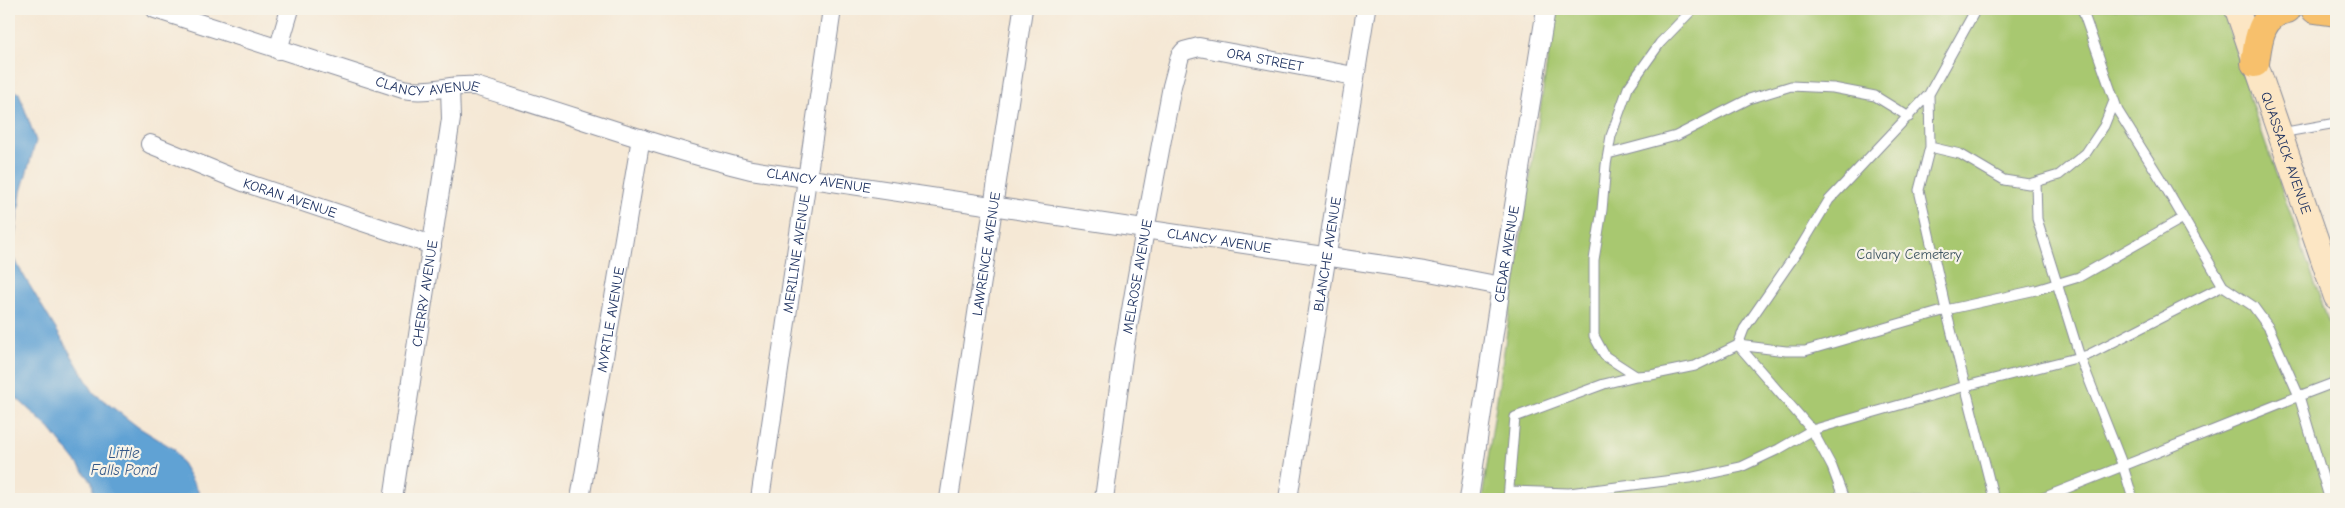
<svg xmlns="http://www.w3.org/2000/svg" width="2345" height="508" font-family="'Comic Neue',sans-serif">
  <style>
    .green { fill: #a8c870; stroke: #627c67 }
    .water { fill: #60a2d4; stroke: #3e6899 }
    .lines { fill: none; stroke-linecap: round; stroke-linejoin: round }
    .service-casing { stroke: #888c9a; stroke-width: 11 }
    .minor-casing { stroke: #888c9a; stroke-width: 20 }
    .secondary-casing { stroke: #888c9a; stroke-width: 26 }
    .trunk-casing { stroke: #888c9a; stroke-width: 30 }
    .service { stroke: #fff; stroke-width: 9 }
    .minor { stroke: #fff; stroke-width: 18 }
    .secondary { stroke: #fce6c4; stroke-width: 24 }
    .trunk { stroke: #f7c06c; stroke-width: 28 }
    .labels { text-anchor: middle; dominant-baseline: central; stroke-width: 4.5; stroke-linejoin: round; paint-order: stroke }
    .street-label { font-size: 14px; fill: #1b2f5e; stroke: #f7f3e8 }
    .park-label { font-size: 14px; fill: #3e5562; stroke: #f7f3e8 }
    .water-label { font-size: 15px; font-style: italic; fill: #335787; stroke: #f7f3e8 }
  </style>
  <rect width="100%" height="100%" fill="#f7f3e8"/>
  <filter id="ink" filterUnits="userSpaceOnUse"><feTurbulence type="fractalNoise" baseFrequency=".02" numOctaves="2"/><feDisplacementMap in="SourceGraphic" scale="10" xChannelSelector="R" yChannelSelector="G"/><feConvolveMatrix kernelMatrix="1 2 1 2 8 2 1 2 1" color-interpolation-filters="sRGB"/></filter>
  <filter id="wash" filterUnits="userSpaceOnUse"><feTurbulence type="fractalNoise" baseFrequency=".0096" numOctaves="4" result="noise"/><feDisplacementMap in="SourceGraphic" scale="20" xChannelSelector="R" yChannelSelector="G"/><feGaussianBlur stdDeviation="1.12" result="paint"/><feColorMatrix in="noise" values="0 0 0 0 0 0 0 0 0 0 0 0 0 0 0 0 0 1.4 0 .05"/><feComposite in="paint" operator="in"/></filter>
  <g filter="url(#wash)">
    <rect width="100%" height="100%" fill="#f5e8d5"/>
    <!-- green -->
    <path class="green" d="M1555 9H2223L2250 100 2336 343V499H1482Z"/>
    <!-- water -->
    <path class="water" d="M9 88 19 93 36 141 21 192 12 256 94 393 138 427 174 449 201 496 200 499H94L92 482 50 429 9 391Z"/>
  </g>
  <g filter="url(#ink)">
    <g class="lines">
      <defs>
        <path id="service" d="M1976 9 1929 94 1930 147 1919 190 1946 310 1994 499
          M2082 9 2118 111 2160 178 2223 286 2253 306 2269 328 2299 396 2336 382
          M2280 133 2336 123
          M1930 147 1960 154 2004 180 2029 184 2059 175 2086 153 2104 126 2114 101
          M1608 154 1676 136 1749 99 1791 86 1833 88 1875 96 1909 117
          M2036 182 2037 219 2080 357 2123 466 2133 499
          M1738 345 1786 351H1805L1946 310 2036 290 2079 277 2183 218
          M1738 345 1812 430 1832 467 1844 499
          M1636 376 1605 356 1594 336V260L1602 210 1606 165 1611 136 1628 88 1660 43 1693 9
          M1509 491 1569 493 1689 478 1741 467 1779 449 1812 430 1966 386 2088 355 2223 286
          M1508 499 1515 417 1604 384 1636 376 1651 375 1695 366 1738 345 1744 329 1800 248 1829 200 1929 94
          M2040 499 2299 396 2328 494V499"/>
        <g id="minor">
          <path id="s1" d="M155 9 403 89C430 94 449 84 475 86 567 113 657 147 751 170L1424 271 1501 286"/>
          <path d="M278 50 290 9"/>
          <path id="s2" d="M150 144 243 182 432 245"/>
          <path id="s3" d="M393 499 451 119 450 88"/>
          <path id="s4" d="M580 499 641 138"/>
          <path id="s5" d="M760 499 832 9"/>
          <path id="s6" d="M949 499 1023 9"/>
          <path id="s7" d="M1104 499 1124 350 1145 230 1172 86 1180 56 1184 51 1199 47 1354 76"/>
          <path id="s8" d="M1288 499 1366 9"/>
          <path id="s9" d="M1469 499 1501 286 1546 9"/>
        </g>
        <g id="secondary">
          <path id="s10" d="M2237 9 2336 297"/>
        </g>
        <path id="trunk" d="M2315 9 2336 12
          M2255 63C2258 40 2260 14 2287 9"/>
      </defs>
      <!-- service casing -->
      <use href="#service" class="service-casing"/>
      <!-- minor casing -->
      <use href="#minor" class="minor-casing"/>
      <!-- secondary casing -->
      <use href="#secondary" class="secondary-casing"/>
      <!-- trunk casing -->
      <use href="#trunk" class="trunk-casing"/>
      <!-- service -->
      <use href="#service" class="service"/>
      <!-- minor -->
      <use href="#minor" class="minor"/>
      <!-- secondary -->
      <use href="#secondary" class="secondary"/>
      <!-- trunk -->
      <use href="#trunk" class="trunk"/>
    </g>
  </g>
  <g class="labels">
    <!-- street labels -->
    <g class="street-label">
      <text stroke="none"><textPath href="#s7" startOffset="539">ORA STREET</textPath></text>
      <text stroke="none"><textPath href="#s1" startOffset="285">CLANCY AVENUE</textPath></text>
      <text stroke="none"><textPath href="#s10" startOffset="152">QUASSAICK AVENUE</textPath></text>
      <text stroke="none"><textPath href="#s1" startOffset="690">CLANCY AVENUE</textPath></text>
      <text stroke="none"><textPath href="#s2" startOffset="150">KORAN AVENUE</textPath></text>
      <text stroke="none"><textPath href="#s1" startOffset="1095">CLANCY AVENUE</textPath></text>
      <text stroke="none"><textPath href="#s5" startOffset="248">MERILINE AVENUE</textPath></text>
      <text stroke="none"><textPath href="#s6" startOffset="248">LAWRENCE AVENUE</textPath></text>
      <text stroke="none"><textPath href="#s8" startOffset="248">BLANCHE AVENUE</textPath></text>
      <text stroke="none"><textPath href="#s9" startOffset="248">CEDAR AVENUE</textPath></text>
      <text stroke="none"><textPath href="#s7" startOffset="225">MELROSE AVENUE</textPath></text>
      <text stroke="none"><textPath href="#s3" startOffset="208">CHERRY AVENUE</textPath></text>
      <text stroke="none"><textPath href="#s4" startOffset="182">MYRTLE AVENUE</textPath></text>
    </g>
    <!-- park labels -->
    <g class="park-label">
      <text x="1909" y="254">Calvary Cemetery</text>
    </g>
    <!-- water labels -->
    <g class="water-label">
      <text x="124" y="453">Little<tspan x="124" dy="17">Falls Pond</tspan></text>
    </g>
  </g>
  <!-- margin -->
  <rect width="2345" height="508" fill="none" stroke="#f7f3e8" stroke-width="30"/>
</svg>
